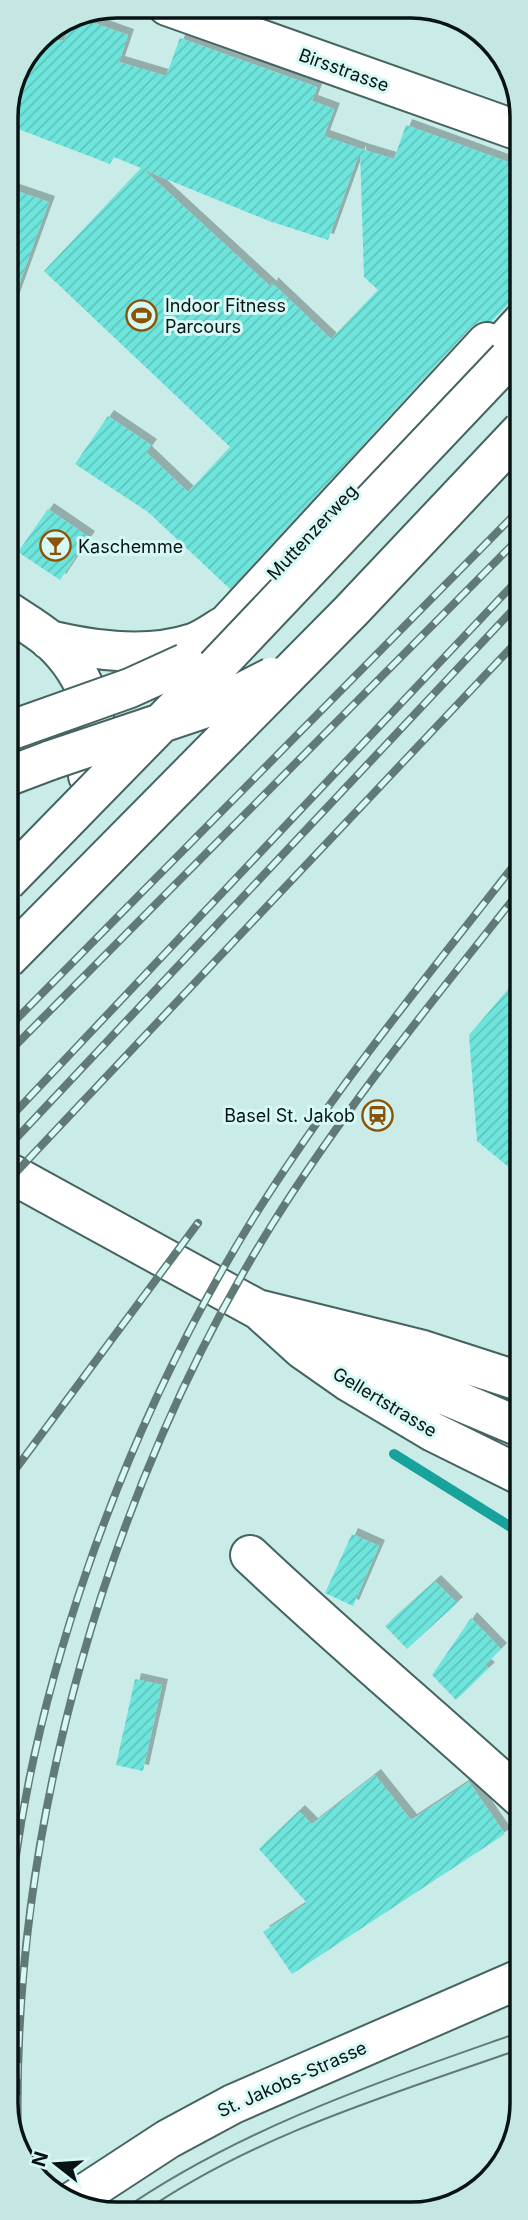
<svg xmlns="http://www.w3.org/2000/svg" width="528" height="2220" font-family="Inter,sans-serif">
  <style>
    .lines { fill: none; stroke-linecap: round; stroke-linejoin: round }
    .stream { stroke: #17a39c; stroke-width: 10 }
    .building { fill: url(#building-hatch); fill-rule: evenodd; filter: url(#shadow) }
    .minor-casing { stroke: #456461; stroke-width: 42 }
    .major-casing { stroke: #456461; stroke-width: 42 }
    .highway-casing { stroke: #456461; stroke-width: 42 }
    .minor { stroke: #fff; stroke-width: 38 }
    .major { stroke: #fff; stroke-width: 38 }
    .highway { stroke: #fff; stroke-width: 38 }
    .tram { stroke: #627a77; stroke-width: 2 }
    .rail-casing { stroke: #627a77; stroke-width: 8 }
    .rail { stroke: #d6f9f6; stroke-width: 5; stroke-dasharray: 16; stroke-linecap: butt }
    .highway-bridge-casing { stroke: #456461; stroke-width: 42; stroke-linecap: butt }
    .highway-bridge { stroke: #fff; stroke-width: 38 }
    .labels { text-anchor: middle; dominant-baseline: central; stroke-width: 6; stroke-linejoin: round; paint-order: stroke }
    .street-label { font-size: 18px; fill: #071413; stroke: #d6f9f6 }
    .poi-label { font-size: 18px; fill: #071413; stroke: #d6f9f6; text-anchor: start }
    .rim { fill: none; stroke: #071413; stroke-width: 3.5 }
  </style>
  <defs>
    <pattern id="building-hatch" width="6" height="6" patternUnits="userSpaceOnUse" patternTransform="scale(1.75)"><rect width="6" height="6" fill="#6ee5dc"/><path d="M-1 1l2-2M0 6l6-6M5 7l2-2" fill="none" stroke="#5ec4bc"/></pattern>
    <filter id="shadow"><feDropShadow dx="6" dy="-6" stdDeviation="0" flood-color="#0004"/></filter>
  </defs>
  <rect width="100%" height="100%" fill="#c9ece8"/>
  <g class="lines">
    <!-- stream -->
    <path class="stream" d="M394 1454 522 1534"/>
  </g>
  <!-- building -->
  <path class="building" d="M83 19 128 35 119 62 166 76 180 38 317 87 312 101 334 109 324 136 361 149 394 159 406 125 522 167V289L492 321H480L471 327 230 589 148 512 75 464 108 416 151 445 146 452 188 492 230 447 44 271 141 168 114 157 110 164 5 124V109L38 37 64 41 70 24ZM360 151 364 277 378 290 331 339 272 283 271 287 144 170 269 221 328 240Z
    M5 187 49 202 9 312 6 311Z
    M48 509 89 537 60 580 18 552Z
    M522 973V1178L477 1141 469 1035Z
    M352 1534 379 1546 353 1606 325 1593Z
    M435 1581 457 1603 407 1649 385 1626Z
    M471 1618 501 1649 485 1665 489 1668 456 1700 432 1675Z
    M135 1679 162 1685 143 1771 116 1765Z
    M375 1775 411 1820 469 1782 505 1834 292 1974 263 1932 307 1903 259 1849 299 1811 312 1824Z"/>
  <g class="lines">
    <defs>
      <path id="minor" d="M167 6 522 132
        M6 610C21 620 37 629 51 641 88 675 107 728 88 776
        M49 640C95 651 147 658 193 643 205 639 216 630 227 624L487 342
        M250 1555C339 1639 432 1717 522 1799"/>
      <path id="major" d="M6 1171 259 1310 302 1349 349 1382 433 1432 522 1476
        M261 1310 423 1350 522 1382
        M340 1351 522 1428
        M73 2201 168 2139 233 2104 522 1978"/>
      <path id="highway" d="M469 380 522 322
        M6 777 51 760"/>
    </defs>
    <!-- minor casing -->
    <use href="#minor" class="minor-casing"/>
    <!-- major casing -->
    <use href="#major" class="major-casing"/>
    <!-- highway casing -->
    <use href="#highway" class="highway-casing"/>
    <!-- minor -->
    <use href="#minor" class="minor"/>
    <!-- major -->
    <use href="#major" class="major"/>
    <!-- highway -->
    <use href="#highway" class="highway"/>
    <!-- tram -->
    <path class="tram" d="M118 2213C241 2127 382 2081 523 2031
      M142 2213C256 2134 393 2094 523 2048"/>
    <defs>
      <path id="rail" d="M6 1030 522 507
        M6 1055 522 535
        M6 1122 522 575
        M6 1149 522 600
        M6 1183 522 636
        M6 1482 198 1223
        M6 1946C24 1699 124 1426 254 1217 334 1089 430 973 522 855
        M18 2143C10 1830 108 1487 273 1223 347 1105 436 997 522 888"/>
    </defs>
    <!-- rail casing -->
    <use href="#rail" class="rail-casing"/>
    <!-- rail -->
    <use href="#rail" class="rail"/>
    <defs>
      <path id="highway-bridge" d="M6 732 130 688 185 663
        M51 760 221 703 272 677
        M6 882 216 667 508 359
        M6 960 351 611 522 430"/>
    </defs>
    <!-- highway-bridge casing -->
    <use href="#highway-bridge" class="highway-bridge-casing"/>
    <!-- highway-bridge -->
    <use href="#highway-bridge" class="highway-bridge"/>
  </g>
  <!-- icons -->
  <defs>
    <symbol id="stadium-ring" viewBox="-11 -11 22 22"><circle r="9.5" fill="#d6f9f6" stroke="#8a5305" stroke-width="1.5"/><path d="M0-5a6.5 5 0 1 0 0 10a6.5 5 0 1 0 0-10ZM-3.5-1.8h7v3.6h-7Z" fill="#8a5305"/></symbol>
    <symbol id="bar-ring" viewBox="-11 -11 22 22"><circle r="9.5" fill="#d6f9f6" stroke="#8a5305" stroke-width="1.5"/><path d="M-6-5H6L.8 .8V4.5H3.5V6h-7V4.5H-.8V.8Z" fill="#8a5305"/></symbol>
    <symbol id="station-ring" viewBox="-11 -11 22 22"><circle r="9.5" fill="#d6f9f6" stroke="#8a5305" stroke-width="1.5"/><path d="M-3-6H3Q5-6 5-4V2Q5 4 3 4L4.5 6H3L1.5 4h-3L-3 6H-4.5L-3 4Q-5 4-5 2V-4Q-5-6-3-6ZM-3.5-4v3h7v-3ZM-3.5 1v1.5H-2V1ZM2 1v1.5H3.5V1Z" fill="#8a5305"/></symbol>
  </defs>
  <g fill-rule="evenodd">
    <use href="#stadium-ring" x="124" y="298" width="35" height="35"/>
    <use href="#bar-ring" x="38" y="528" width="35" height="35"/>
    <use href="#station-ring" x="360" y="1098" width="35" height="35"/>
  </g>
  <g class="labels">
    <!-- street labels -->
    <g class="street-label">
      <text transform="translate(344 70) rotate(20)">Birsstrasse</text>
      <text transform="translate(312 532) rotate(-47)">Muttenzerweg</text>
      <text transform="translate(385 1402) rotate(31)">Gellertstrasse</text>
      <text transform="translate(292 2079) rotate(-24)">St. Jakobs-Strasse</text>
    </g>
    <!-- poi labels -->
    <g class="poi-label">
      <text x="165" y="305">Indoor Fitness<tspan x="165" dy="21">Parcours</tspan></text>
      <text x="78" y="546">Kaschemme</text>
      <text x="355" y="1115" text-anchor="end">Basel St. Jakob</text>
    </g>
  </g>
  <!-- crop -->
  <path d="M0 0H528V2220H0ZM117 18H411A99 99 0 0 1 510 117V2103A99 99 0 0 1 411 2202H117A99 99 0 0 1 18 2103V117A99 99 0 0 1 117 18Z" fill="#c5e7e4" fill-rule="evenodd"/>
  <path class="rim" d="M117 18H411A99 99 0 0 1 510 117V2103A99 99 0 0 1 411 2202H117A99 99 0 0 1 18 2103V117A99 99 0 0 1 117 18Z"/>
  <!-- north arrow -->
  <g transform="translate(56 2164) rotate(287)" stroke="#d6f9f6" stroke-width="5" paint-order="stroke">
  <path d="M0-5L12 26L0 18L-12 26Z" fill="#071413"/>
  <text y="-10" font-size="19" font-weight="bold" text-anchor="middle" fill="#071413">N</text>
  </g>
</svg>
